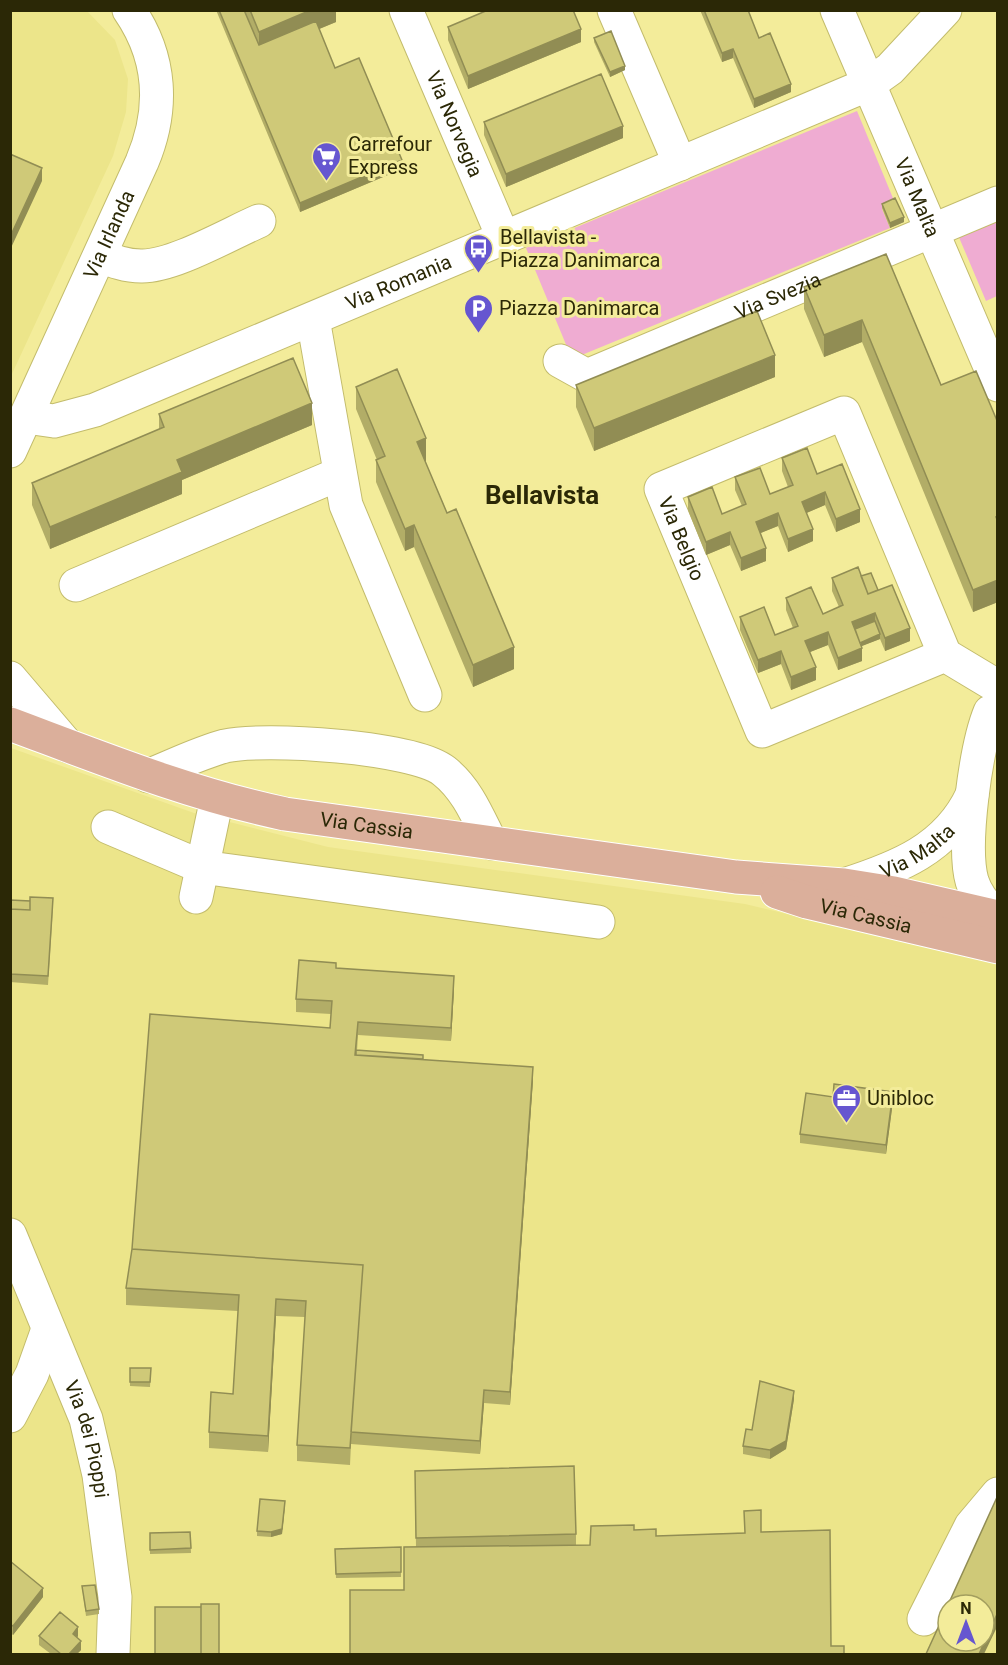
<svg xmlns="http://www.w3.org/2000/svg" width="1008" height="1665" font-family="Roboto,sans-serif">
  <style>
    .built { fill: #ece58a; fill-rule: evenodd }
    .green { fill: #efacd2 }
    .lines { fill: none; stroke-linecap: round; stroke-linejoin: round }
    .minor-casing { stroke: #c3bc6c; stroke-width: 35 }
    .major-casing { stroke: #fff; stroke-width: 35 }
    .minor { stroke: #fff; stroke-width: 33 }
    .major { stroke: #dbaf9b; stroke-width: 33 }
    .wall { fill: #b2ad67 }
    .shaded-wall { fill: #918d54 }
    .building { fill: #cfc978; stroke: #918d54; stroke-width: 1.5 }
    .labels { text-anchor: middle; dominant-baseline: central; stroke-width: 6; stroke-linejoin: round; paint-order: stroke }
    .street-label { font-size: 20px; fill: #2b2806; stroke: #f3ec9a }
    .poi-label { font-size: 20px; fill: #2b2806; stroke: #f3ec9a; text-anchor: start }
    .district-label { font-size: 26px; font-weight: bold; fill: #2b2806; stroke: #f3ec9a }
  </style>
  <rect width="100%" height="100%" fill="#f3ec9a"/>
  <!-- built -->
  <path class="built" d="M11 11H87L115 40 128 79 126 112 113 156 11 376Z
    M11 748 194 813 328 847 745 904 997 964V1654H11ZM948 1605H984V1641H948Z"/>
  <!-- green -->
  <path class="green" d="M857 111 895 203 882 209 890 228 572 359 526 248Z
    M997 217V296L986 301 958 235Z"/>
  <g class="lines">
    <defs>
      <g id="minor">
        <path id="s1" d="M406 10 504 239"/>
        <path d="M614 10 680 164"/>
        <path id="s2" d="M837 10 998 385"/>
        <path d="M100 256C113 261 126 266 141 266 172 267 229 234 259 221"/>
        <path d="M313 319 346 505 425 695"/>
        <path id="s3" d="M560 361 587 376 998 203"/>
        <path id="s4" d="M26 417 54 421 95 410 869 84 890 69 945 10"/>
        <path id="s5" d="M10 451 142 162C164 110 162 58 129 10"/>
        <path d="M76 585 339 474"/>
        <path id="s6" d="M945 655 844 413 661 489 762 731 945 655 990 682"/>
        <path d="M10 678 68 746"/>
        <path d="M990 712C976 746 962 846 972 881 977 897 987 906 998 919"/>
        <path d="M148 776C173 766 199 753 225 746 264 737 414 747 444 771 467 789 478 817 491 843"/>
        <path d="M108 827 202 867 598 922"/>
        <path id="s7" d="M844 885C897 868 947 849 972 795"/>
        <path d="M196 897 217 798"/>
        <path id="s8" d="M10 1235 86 1419 99 1475 115 1597 113 1654"/>
        <path d="M10 1416 32 1374 48 1329"/>
        <path d="M924 1619 971 1526 998 1494"/>
      </g>
      <g id="major">
        <path id="s9" d="M10 724C101 758 190 794 285 814L736 877 844 885 894 893 998 917"/>
        <path id="s10" d="M777 892 807 902 998 947"/>
      </g>
    </defs>
    <!-- minor casing -->
    <use href="#minor" class="minor-casing"/>
    <!-- major casing -->
    <use href="#major" class="major-casing"/>
    <!-- minor -->
    <use href="#minor" class="minor"/>
    <!-- major -->
    <use href="#major" class="major"/>
  </g>
  <!-- wall -->
  <path class="wall" d="M216 10H336V22L319 29 335 68 402 169 300 212Z
    M700 10H748L759 38 791 92 754 108 733 58 722 62Z
    M448 27 581 42 468 89 448 40Z
    M594 38 625 70 610 77 594 42Z
    M484 122 623 138 506 187 484 135Z
    M882 204 904 222 890 228 882 208Z
    M886 254 941 385 998 423V602L973 612 862 342 824 357 804 309V287Z
    M775 377 594 451 576 407V385Z
    M356 387 426 461H425L514 669 473 687 414 547 405 551 376 482V460H377L356 409Z
    M159 414 312 425 182 480V494L50 549 32 505V483L159 430Z
    M782 458 817 474 860 522 836 532 825 505 806 513 813 541 788 552 778 526 760 533 766 561 741 571 730 545 706 555 688 510V497L722 514 742 506 735 490V477L770 494 788 487 782 471Z
    M861 576 878 590 910 641 885 651 880 639 861 646 862 661 838 670 828 645 810 652 816 680 791 690 781 664 758 673 740 630V617L775 635 793 628 786 610V598L823 614 839 607 832 591V578Z
    M10 900 53 907 48 985 10 982Z
    M336 968 454 989 451 1041 358 1035 357 1051 423 1059 533 1080 510 1405 484 1403 480 1454 351 1444 350 1465 297 1461V1445L305 1317 276 1316 268 1452 209 1448V1432L233 1394 238 1311 126 1305V1288L330 1028 331 1014 296 1012V999Z
    M833 1097 893 1101 886 1154 800 1143V1134Z
    M130 1368H151L150 1387 130 1386Z
    M794 1399 786 1449 770 1459 743 1454V1446L752 1430Z
    M415 1471 576 1534V1545H590L634 1530 656 1536 761 1532 831 1646 844 1654 404 1590 416 1547Z
    M285 1505 282 1534 271 1537 257 1536V1531Z
    M190 1532 191 1553 150 1554V1533Z
    M401 1547V1577L336 1578 335 1549Z
    M10 1561 43 1597 13 1635 10 1633Z
    M82 1586 99 1609V1614L86 1616Z
    M39 1636H78L77 1638 81 1650 77 1654H51L39 1645Z"/>
  <!-- shaded-wall -->
  <path class="shaded-wall" d="M311 10H336V22L259 54V32Z
    M581 29V42L468 89V76Z
    M733 49V58L722 62V53Z
    M625 66V70L610 77V72Z
    M791 84V92L754 108V99Z
    M623 126V138L506 187V174Z
    M402 160V169L300 212V203Z
    M42 168V181L10 250V237Z
    M904 217V222L890 228V223Z
    M862 320V342L824 357V335Z
    M775 355V377L594 451V428Z
    M312 403V425L182 480V494L50 549V527L177 460Z
    M426 438V461L417 465V442Z
    M825 492V505L802 515V502Z
    M860 509V522L836 532V519Z
    M778 513V526L756 535V522Z
    M414 525V547L405 551V529Z
    M813 529V541L788 552V539Z
    M730 532V545L706 555V542Z
    M766 548V561L741 571V558Z
    M998 580V602L973 612V590Z
    M875 613V626L853 634 852 622Z
    M910 628V641L885 651V638Z
    M828 632V645L805 654V641Z
    M880 634V639L857 648V644Z
    M514 647V669L473 687V665Z
    M862 648V661L838 670V658Z
    M781 651V664L758 673V660Z
    M816 667V680L791 690V677Z
    M454 976V989L451 1041V1028Z
    M533 1067V1080L510 1405V1392Z
    M893 1092V1101L886 1154V1145Z
    M276 1299V1316L268 1452V1436Z
    M484 1390V1403L480 1454V1441Z
    M794 1391V1399L786 1449 770 1459V1450Z
    M285 1505 282 1534 271 1537V1532Z
    M43 1588V1597L13 1635V1626Z
    M998 1612V1625L984 1654H979Z
    M78 1627V1636L73 1643V1634Z
    M81 1641V1650L77 1654H69Z"/>
  <!-- building -->
  <path class="building" d="M219 10H244L259 45 316 21 335 68 359 58 402 160 300 203Z
    M250 10H311L259 32Z
    M488 10H573L581 29 468 76 448 27Z
    M704 10H748L759 38 770 33 791 84 754 99 733 49 722 53Z
    M611 31 625 66 610 72 594 38Z
    M601 74 623 126 506 174 484 122Z
    M10 154 42 168 10 237Z
    M895 198 904 217 890 223 882 204Z
    M886 254 941 385 976 371 998 423V517H996L998 522V580L973 590 862 320 824 335 804 287Z
    M757 311 775 355 594 428 576 385Z
    M293 358 312 403 177 460 182 472 50 527 32 483 164 427 159 414Z
    M397 369 426 438 417 442 447 513 456 509 514 647 473 665 414 525 405 529 376 460 385 456 356 387Z
    M807 448 817 474 842 464 860 509 836 519 825 492 802 502 813 529 788 539 778 513 756 522 766 548 741 558 730 532 706 542 688 497 712 487 722 514 746 504 735 477 760 468 770 494 793 485 782 458Z
    M858 567 868 594 892 585 910 628 885 638 875 613 852 622 862 648 838 658 828 632 805 641 816 667 791 677 781 651 758 660 740 617 764 607 775 635 798 626 786 598 811 587 823 614 843 605 832 578Z
    M871 573 878 590 868 594 861 576Z
    M875 621 880 634 860 643 855 629Z
    M30 897 53 898 48 976 10 974V909L30 910Z
    M10 900 30 901V910L10 909Z
    M299 960 336 963V968L454 976 451 1028 358 1022 355 1055 533 1067 510 1392 484 1390 480 1441 351 1432 363 1265 132 1249 150 1014 330 1028 332 1001 296 999Z
    M356 1050 423 1055V1059L356 1055Z
    M834 1084 893 1092 886 1145 800 1134 806 1093 833 1097Z
    M132 1249 363 1265 350 1448 297 1445 306 1301 276 1299 268 1436 209 1432 211 1392 233 1394 239 1295 126 1288Z
    M130 1368H151L150 1382H130Z
    M760 1381 794 1391 786 1441 770 1450 743 1446 746 1429 752 1430Z
    M574 1466 576 1534 416 1538 415 1471Z
    M998 1495V1612L979 1654H926L948 1606V1641H984V1605H948Z
    M260 1499 285 1501 282 1529 271 1532 257 1531Z
    M761 1510V1532L830 1530 831 1646H844V1654H350V1590H404V1547L590 1545 591 1526 634 1525V1530L656 1529V1536L745 1533 744 1511Z
    M190 1532 191 1548 150 1550V1533Z
    M401 1547V1572L336 1574 335 1549Z
    M10 1561 43 1588 13 1626 10 1624Z
    M95 1585 99 1609 86 1611 82 1586Z
    M201 1604H219V1654H201Z
    M155 1607H201V1654H155Z
    M60 1612 78 1627 73 1634 81 1641 69 1654H61L39 1636Z"/>
  <!-- icons -->
  <defs>
    <symbol id="supermarket-pin" viewBox="-11 -11 22 30"><path d="M0 17L-7.5 6A9.5 9.5 0 1 1 7.5 6Z" fill="#6656d0" stroke="#f3ec9a"/><path d="M-6-5.5h2.5l.6 2H6L4.5 2H-2.5L-4.4-4H-6ZM-1.5 3.2a1.3 1.3 0 1 0 .1 0ZM3 3.2a1.3 1.3 0 1 0 .1 0Z" fill="#fff"/></symbol>
    <symbol id="bus-pin" viewBox="-11 -11 22 30"><path d="M0 17L-7.5 6A9.5 9.5 0 1 1 7.5 6Z" fill="#6656d0" stroke="#f3ec9a"/><path d="M-5-6H5V4H4V6H2V4H-2V6H-4V4H-5ZM-3.5-4V0h7V-4ZM-3.5 1.2v1.5H-2V1.2ZM2 1.2v1.5H3.5V1.2Z" fill="#fff"/></symbol>
    <symbol id="parking-pin" viewBox="-11 -11 22 30"><path d="M0 17L-7.5 6A9.5 9.5 0 1 1 7.5 6Z" fill="#6656d0" stroke="#f3ec9a"/><path d="M-3.5-5.5H1a3.5 3.5 0 0 1 0 7H-1V5.5H-3.5ZM-1-3.4V-.6H.8a1.4 1.4 0 0 0 0-2.8Z" fill="#fff"/></symbol>
    <symbol id="office-pin" viewBox="-11 -11 22 30"><path d="M0 17L-7.5 6A9.5 9.5 0 1 1 7.5 6Z" fill="#6656d0" stroke="#f3ec9a"/><path d="M-6-3h4V-5.5h4V-3h4V5H-6ZM-1-4.5V-3h2v-1.5ZM-6 0V1H6V0Z" fill="#fff"/></symbol>
  </defs>
  <g fill-rule="evenodd">
    <use href="#supermarket-pin" x="310" y="140" width="33" height="45"/>
    <use href="#bus-pin" x="462" y="232" width="33" height="45"/>
    <use href="#parking-pin" x="462" y="292" width="33" height="45"/>
    <use href="#office-pin" x="830" y="1082" width="33" height="45"/>
  </g>
  <g class="labels">
    <!-- street labels -->
    <g class="street-label">
      <text stroke="none"><textPath href="#s1" startOffset="124">Via Norvegia</textPath></text>
      <text stroke="none"><textPath href="#s2" startOffset="204">Via Malta</textPath></text>
      <text stroke="none"><textPath href="#s5" startOffset="238">Via Irlanda</textPath></text>
      <text stroke="none"><textPath href="#s4" startOffset="400">Via Romania</textPath></text>
      <text stroke="none"><textPath href="#s3" startOffset="238">Via Svezia</textPath></text>
      <text stroke="none"><textPath href="#s6" startOffset="514">Via Belgio</textPath></text>
      <text stroke="none"><textPath href="#s9" startOffset="372">Via Cassia</textPath></text>
      <text stroke="none"><textPath href="#s7" startOffset="81">Via Malta</textPath></text>
      <text stroke="none"><textPath href="#s10" startOffset="92">Via Cassia</textPath></text>
      <text stroke="none"><textPath href="#s8" startOffset="219">Via dei Pioppi</textPath></text>
    </g>
    <!-- poi labels -->
    <g class="poi-label">
      <text x="348" y="144">Carrefour<tspan x="348" dy="23">Express</tspan></text>
      <text x="500" y="237">Bellavista -<tspan x="500" dy="23">Piazza Danimarca</tspan></text>
      <text x="499" y="308">Piazza Danimarca</text>
      <text x="867" y="1098">Unibloc</text>
    </g>
    <!-- district labels -->
    <g class="district-label">
      <text x="542" y="495">Bellavista</text>
    </g>
  </g>
  <!-- border -->
  <rect width="1008" height="1665" fill="none" stroke="#2b2806" stroke-width="24"/>
  <!-- north arrow -->
  <g transform="translate(966 1623)"><circle r="28" fill="#f3ec9a" stroke="#a39e5f" stroke-width="1.5"/>
  <path d="M0-4.5L10 22L0 15L-10 22Z" fill="#6656d0"/>
  <text y="-9" font-size="16" font-weight="bold" text-anchor="middle" fill="#2b2806">N</text>
  </g>
</svg>
